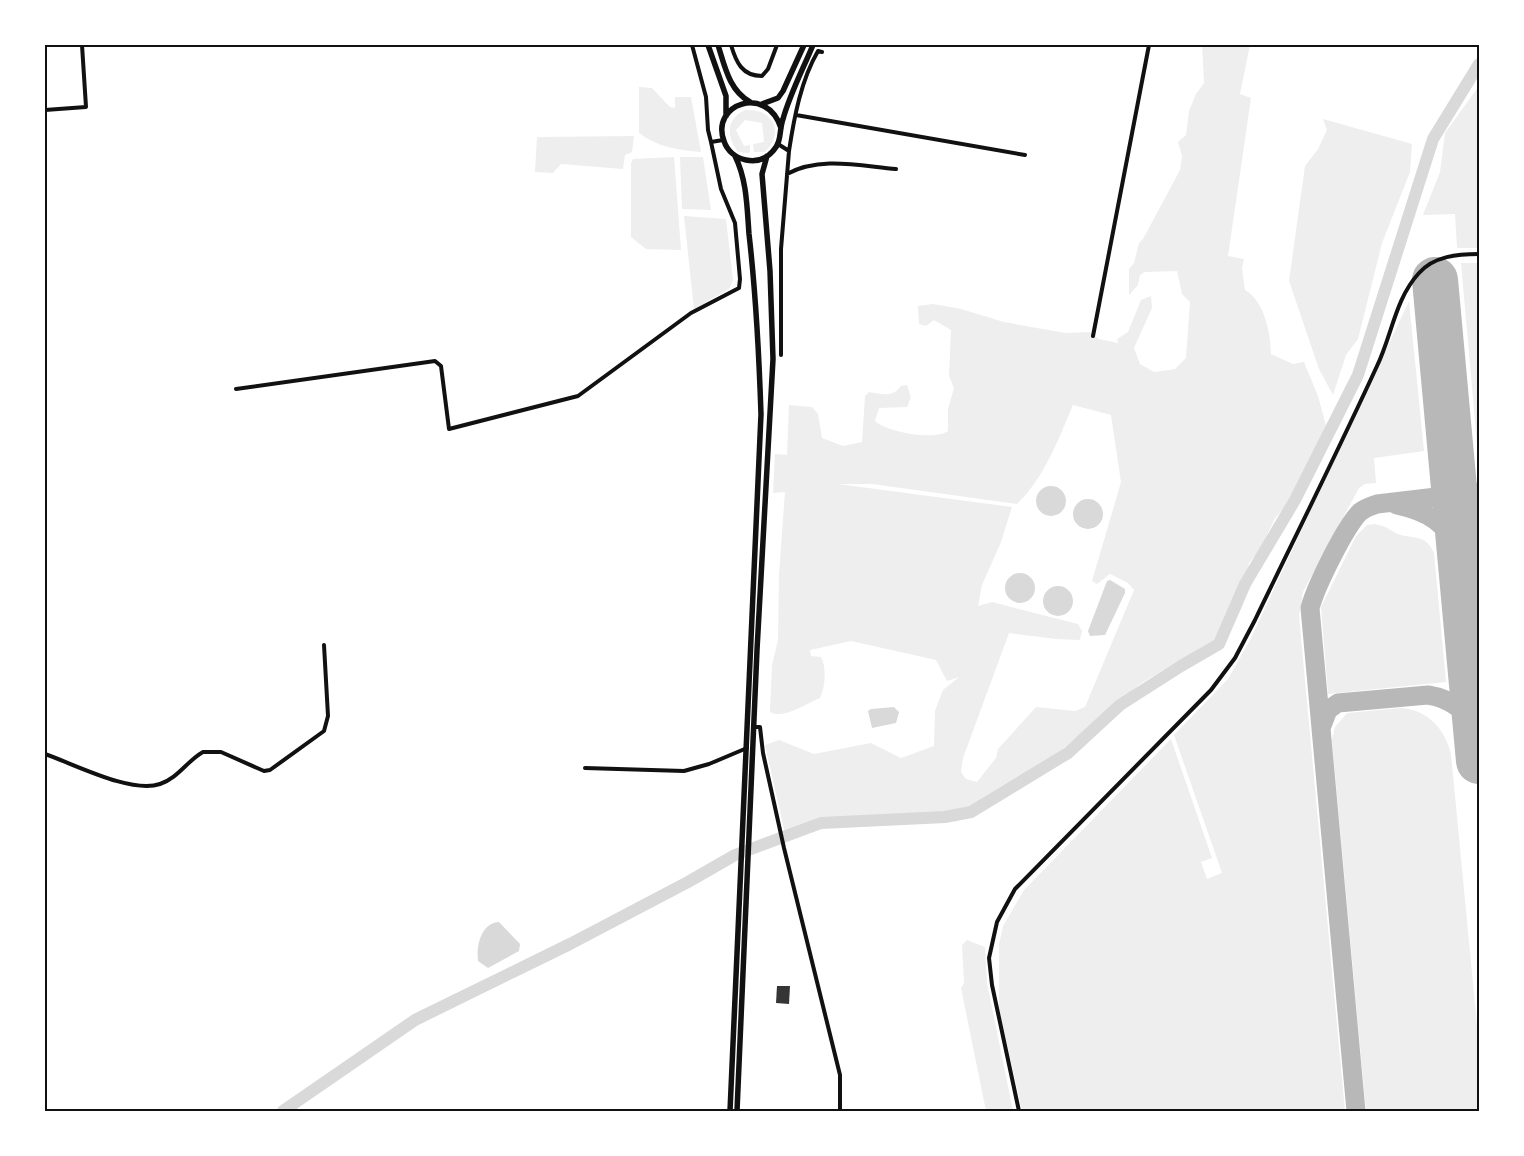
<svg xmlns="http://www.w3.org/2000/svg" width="1524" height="1156" font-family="'Archivo Narrow',sans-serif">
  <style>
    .green { fill: #eee; fill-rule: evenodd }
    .water { fill: #d9d9d9 }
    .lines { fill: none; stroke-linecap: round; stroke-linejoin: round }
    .river { stroke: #d9d9d9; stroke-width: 12 }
    .taxiway { stroke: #b8b8b8; stroke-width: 19 }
    .runway { stroke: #b8b8b8; stroke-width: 46 }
    .building { fill: #353535 }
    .minor { stroke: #111; stroke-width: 4 }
    .primary { stroke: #111; stroke-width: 5.5 }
    .neatline { fill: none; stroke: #111; stroke-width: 2 }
  </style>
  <rect width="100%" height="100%" fill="#fff"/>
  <!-- green -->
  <path class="green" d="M1202 45H1250L1240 94 1251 98 1228 256 1244 259 1242 268 1245 290C1264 300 1271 334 1271 354L1293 364 1304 362 1318 396 1326 426 1291 499 1274 520 1261 548 1249 563 1246 575 1217 638 1140 684 1060 751 1010 786 965 810 897 817 817 819 785 833 765 745 779 740 814 754 871 743 901 758 934 746 935 711 943 690 959 677 947 681 936 660 851 641 810 650 811 656 821 657C827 668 825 688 820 698 807 703 783 720 770 712L772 665 778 640 779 574 785 492 773 493 775 454 787 455 789 405 812 407 818 414 822 438 843 446 862 442 865 396 869 392C882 394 892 398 901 386L907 385 911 397 907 407 879 408 875 421C887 432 934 441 948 431V409L954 388 949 376 951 330 934 320 926 326 919 324 918 306 933 304 961 309 1004 322 1065 333 1089 332 1099 339 1118 343 1117 339 1128 332 1141 300 1151 296 1152 308 1134 348 1140 364 1154 372 1175 369 1186 358 1190 302 1182 294 1177 271 1145 272 1140 275 1138 285 1129 295V269L1134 263 1139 243 1143 239 1180 170 1182 156 1178 142 1186 135 1189 111 1196 94 1204 83ZM1073 405 1111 415 1121 482 1092 581 1097 584 1110 574 1128 583 1134 590 1085 707 1075 711 1036 707 998 749 996 758 977 782 966 779 961 772 963 758 1009 633 1056 639 1080 640 1082 631 1078 624 992 602 978 606 982 585 1001 542 1012 507 838 484H872L1017 504C1045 477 1058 440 1073 405Z
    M1479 86V248H1457L1455 214 1423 215 1440 172 1445 133Z
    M639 87 652 88 670 107 675 108V97H691L701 152C678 150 657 147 639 133Z
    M745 110C773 108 785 132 765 152H754L753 144 764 142 762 123 745 120 736 130 744 146 750 145V152L747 153 738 152C726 136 726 119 745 110Z
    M1323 119 1412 144 1410 172 1382 243 1358 339 1346 355 1333 395 1319 369 1289 281 1305 166 1318 149 1327 130Z
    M634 136 632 152 625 155 623 169 561 164 553 173 535 172 537 137Z
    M674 157 681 250 646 249 631 237V163L633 159Z
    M680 157H703L711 210 682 209Z
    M684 216 726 219 733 280 729 289 694 309Z
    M1461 263H1479V444H1477Z
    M1409 301 1424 451 1374 458 1376 483 1365 484 1359 488 1303 592 1299 616 1345 1111H1022L999 1008V945L1003 926 1024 890 1171 739 1212 858 1201 862 1207 879 1222 873 1174 735 1228 679 1250 640Z
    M1374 524C1389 526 1392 533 1401 535 1417 539 1426 535 1434 553L1446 682 1328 694 1321 607 1356 536 1367 525Z
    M1401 708C1428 710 1445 729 1451 754L1479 1046V1111H1366L1332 740 1335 727 1347 713Z
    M967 940 985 947 987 983 1013 1111H986L961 988 964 983 962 945Z"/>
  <!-- water -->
  <path class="water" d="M1036 501a15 15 0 1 1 30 0a15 15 0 1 1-30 0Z
    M1073 514a15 15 0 1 1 30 0a15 15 0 1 1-30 0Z
    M1005 588a15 15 0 1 1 30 0a15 15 0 1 1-30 0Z
    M1110 580 1125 589V593L1105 635 1090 636 1088 631 1107 581Z
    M1043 601a15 15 0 1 1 30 0a15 15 0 1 1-30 0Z
    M894 707 899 712 896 723 872 728 868 711 871 709Z
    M499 922 520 944 519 951 488 968 478 961C476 946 481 923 499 922Z"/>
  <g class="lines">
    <!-- river -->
    <path class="river" d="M283 1111 415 1020 570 944 688 882 735 855 821 823 945 817 971 812 1068 753 1120 705 1181 666 1219 644 1245 584 1295 500 1358 375 1433 139 1479 64"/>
    <!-- taxiway -->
    <path class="taxiway" d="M1397 505C1429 512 1446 523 1460 553
      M1460 553 1462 538 1479 515
      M1321 728 1328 710 1338 703 1428 695C1453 699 1467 712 1477 734
      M1356 1111 1310 608C1316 586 1345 527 1360 512 1365 508 1371 506 1377 504L1479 492"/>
    <!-- runway -->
    <path class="runway" d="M1435 280 1479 761"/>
  </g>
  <!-- building -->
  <path class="building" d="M777 986H790L789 1004 776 1003Z"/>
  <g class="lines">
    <!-- minor -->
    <path class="minor" d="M692 45 706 97 708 130 711 142 723 140
      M731 45C736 62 742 76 762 76L768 69 777 45
      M45 110 86 107 82 45
      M796 115 1025 155
      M778 144 789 151 781 249V355
      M789 151C794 118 801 80 818 51L822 52
      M787 174C820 156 860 166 896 169
      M1093 336 1149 45
      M236 389 435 361 441 366 449 429 578 396 691 313 739 288 740 279 735 223 721 189 711 142
      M753 727H760L763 753 784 848 840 1075V1111
      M45 754C74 764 131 794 160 784 178 778 187 761 203 752H221L264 771 270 770 324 731 328 716 324 645
      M585 768 684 771 709 764 747 748
      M1019 1111 992 985 989 958 997 922 1015 889 1211 690 1235 658 1255 620C1296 535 1338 451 1377 366 1392 335 1395 299 1419 273 1434 256 1458 254 1479 254"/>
    <!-- primary -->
    <path class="primary" d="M708 45 726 96V116
      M718 45C725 67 729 90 750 102
      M762 104 778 98 783 91 804 45
      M781 128C767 84 710 104 724 141 727 151 736 158 746 160 756 162 766 159 773 151 782 142 779 130 783 119 790 94 803 69 813 45
      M730 1111 761 414C759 354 756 295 749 234 747 208 747 180 735 156
      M737 1111 757 650 773 359 770 271 762 174 767 156"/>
  </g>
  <!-- border -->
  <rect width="1524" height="1156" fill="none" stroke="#ffffff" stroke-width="92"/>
  <rect x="46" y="46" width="1432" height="1064" class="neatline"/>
</svg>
